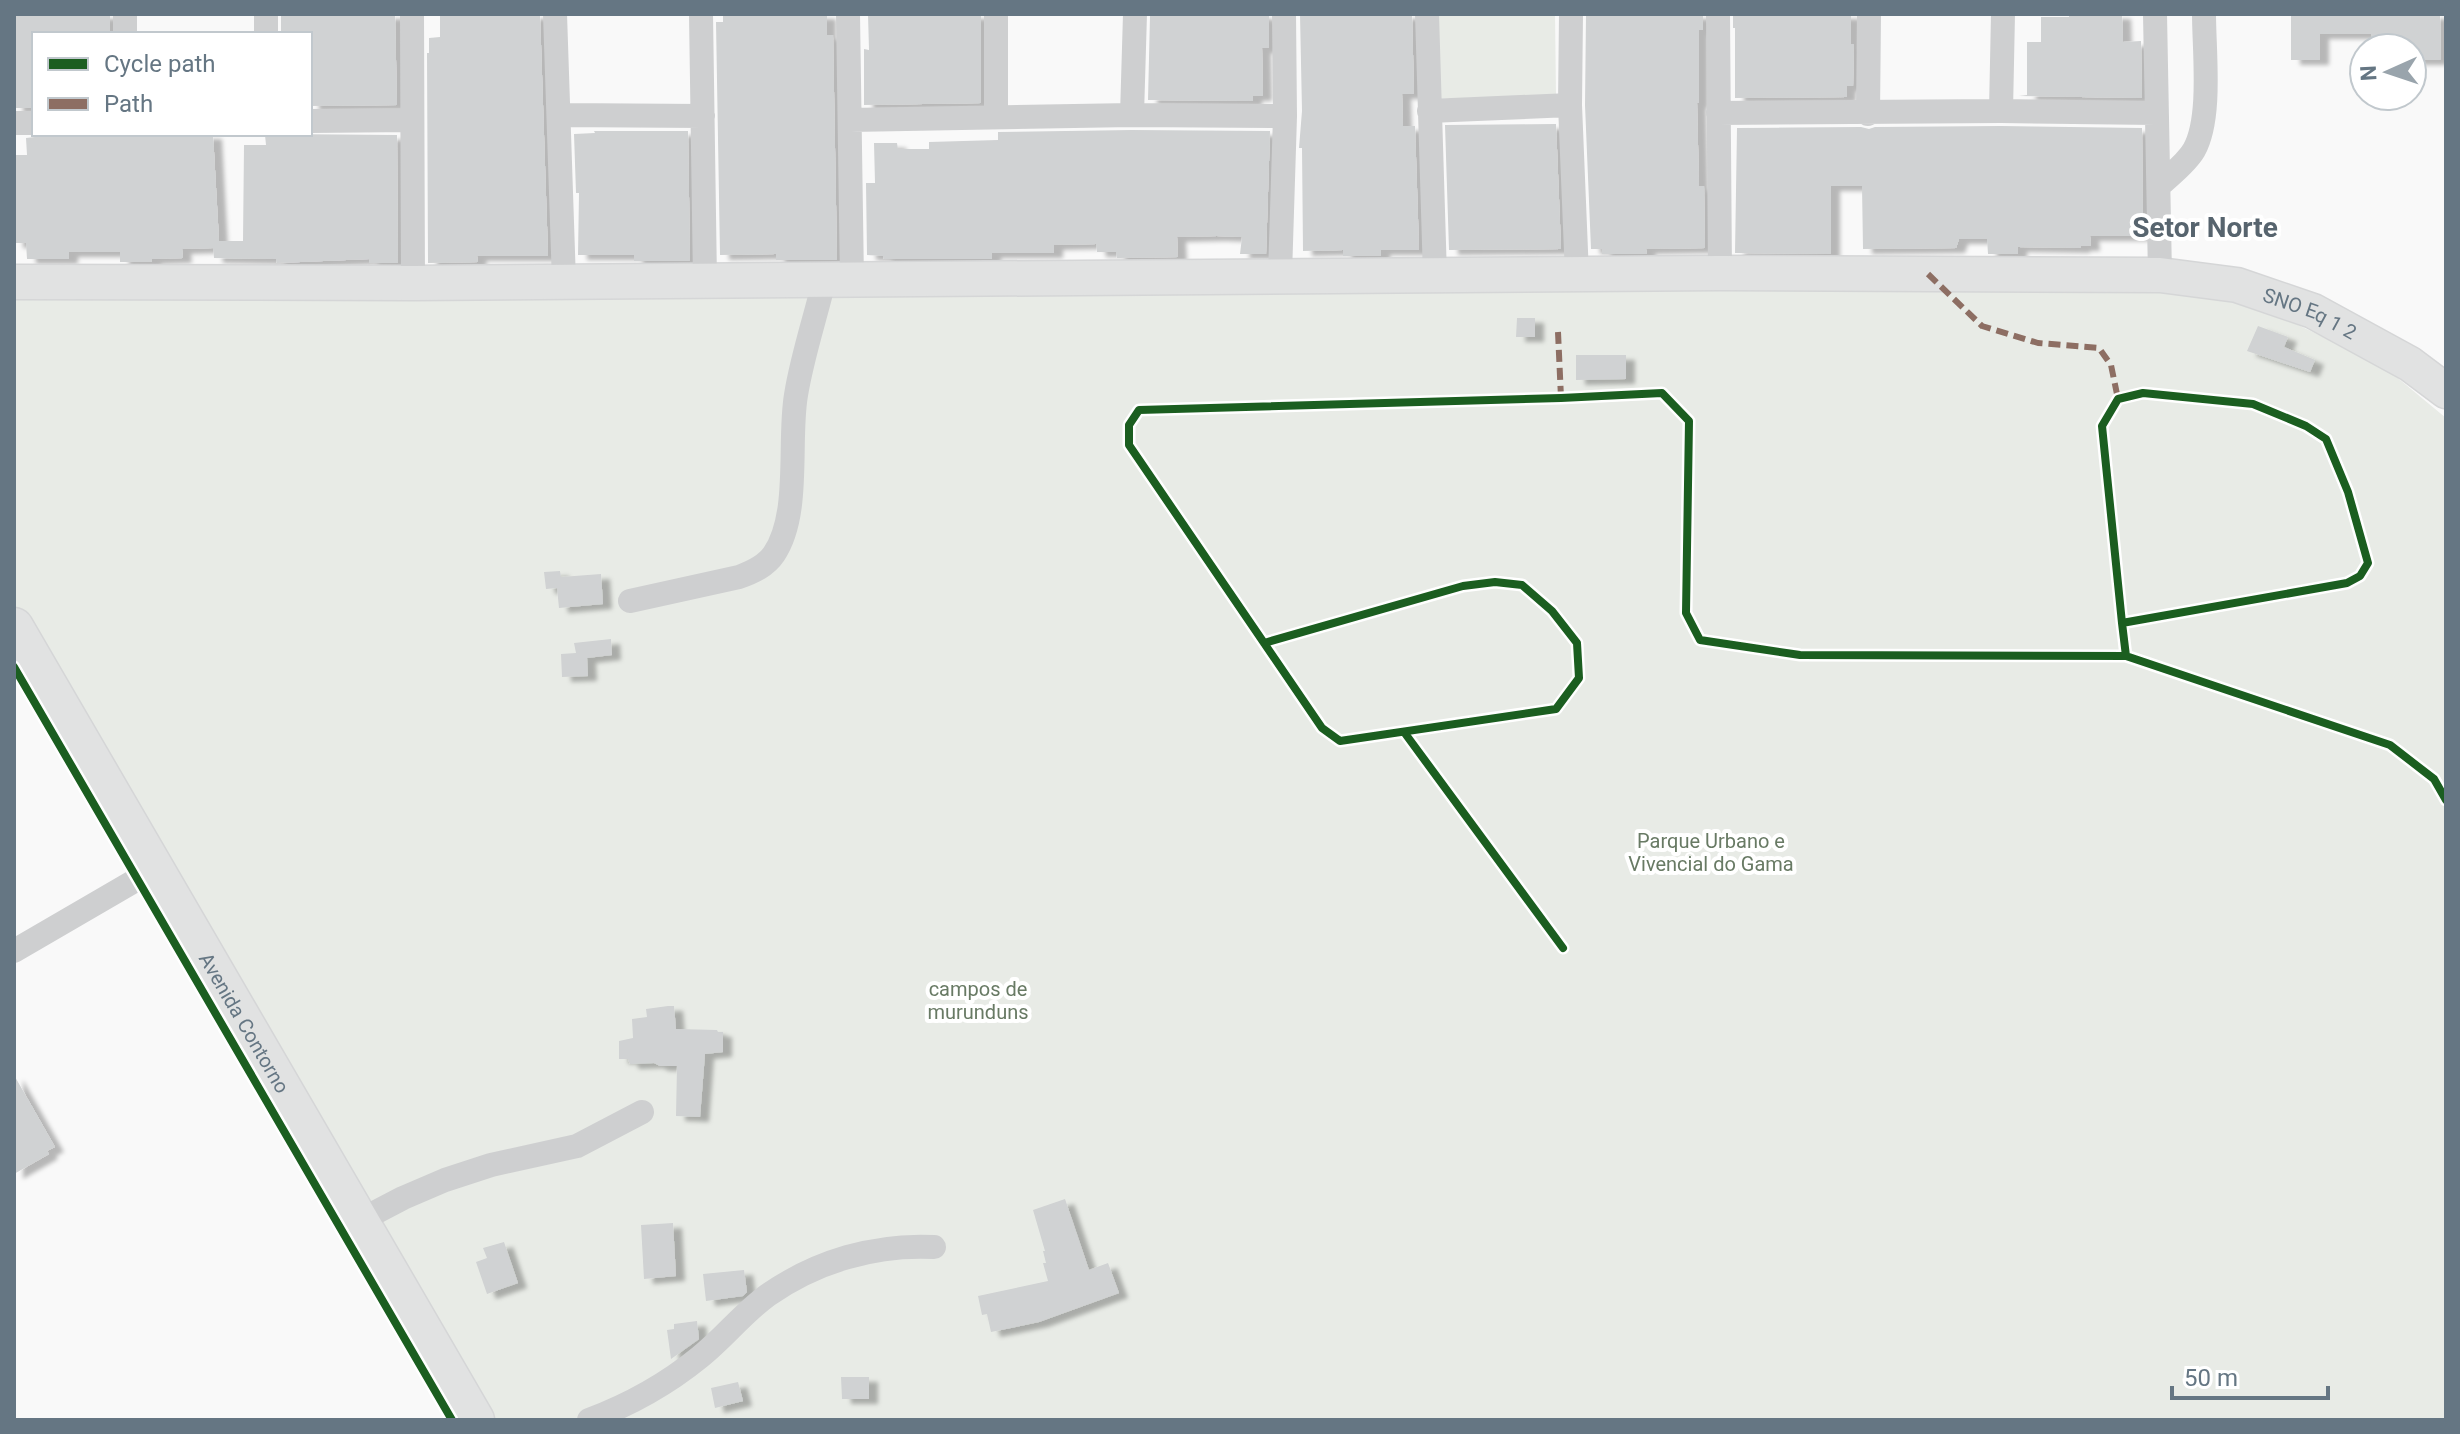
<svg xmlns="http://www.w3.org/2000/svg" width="2460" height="1434" font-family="Roboto,sans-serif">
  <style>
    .green { fill: #e8ebe6 }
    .building { fill: #d0d2d3; filter: url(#shadow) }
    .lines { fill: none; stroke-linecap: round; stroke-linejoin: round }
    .secondary-casing { stroke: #d5d6d7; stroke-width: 37 }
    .primary-casing { stroke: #d5d6d7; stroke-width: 41 }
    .street { stroke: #cecfd0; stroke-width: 24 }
    .secondary { stroke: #e1e2e2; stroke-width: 34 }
    .primary { stroke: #e1e2e2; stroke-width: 38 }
    .quiet { stroke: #8d6e63; stroke-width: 6; stroke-dasharray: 12 6; stroke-linecap: butt }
    .cycleway-casing { stroke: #fff; stroke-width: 13 }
    .cycleway { stroke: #1b5e20; stroke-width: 8 }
    .labels { text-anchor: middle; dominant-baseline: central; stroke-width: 8; stroke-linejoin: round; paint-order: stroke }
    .street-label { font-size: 20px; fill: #657683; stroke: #fff }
    .park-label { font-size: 20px; fill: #687a64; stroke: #fff }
    .district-label { font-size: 28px; font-weight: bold; fill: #57646e; stroke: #fff }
  </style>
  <defs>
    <filter id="shadow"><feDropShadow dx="9" dy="5" stdDeviation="2" flood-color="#0004"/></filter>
  </defs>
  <rect width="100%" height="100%" fill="#f9f9f9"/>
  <!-- green -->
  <path class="green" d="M1431 14H1555L1556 95 1433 99Z
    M2165 283 2277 315 2382 365 2446 418V1420H492L14 604V294Z"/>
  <!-- building -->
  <path class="building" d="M14 14H110V34H34V108H14Z
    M281 14H395L397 105 310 106V34H281Z
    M440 14H540L548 256H477L478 262 428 263 427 53H429V38L440 37Z
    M723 14H827V35H833L837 260H776V254L720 255 716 22H723Z
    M868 14H981V103L864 105V49L869 50Z
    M1155 14H1264V16H1269V48H1262L1263 96H1253V101L1148 100 1150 16Z
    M1300 14H1412L1414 94H1402L1403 126H1415L1419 250H1381V256H1343V250L1303 251 1302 148H1299L1302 111Z
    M1586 14H1703V30H1699V103H1697L1699 186H1704L1705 248 1646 249 1647 254H1602V249H1591L1585 105Z
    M1733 14H1851V44H1854L1853 86H1847V97L1735 98V28H1733Z
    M2069 14H2122L2123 42 2141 41 2142 98 2019 96 2027 95V42H2041V17H2069Z
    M2291 14H2440L2441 60H2413L2412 48H2371V34H2320V60H2291Z
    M1556 124 1561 249 1449 250 1445 125Z
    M2001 126 2142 128 2143 236H2090L2091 246H2081V248L2018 247V254H1988L1987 239H1959L1956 248 1863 249 1862 186H1831V254L1735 253 1737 128 1861 127 1869 129 1875 127Z
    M1132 130 1270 131 1266 254H1240L1242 237 1217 236 1177 237 1178 257 1117 258 1116 252H1097L1096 244 1054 245V253H992V259H884L883 256 867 255 866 183H875L874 143H897L898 149H929V142L998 140V132Z
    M594 131H688L690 261H634V255H578L579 193H576L574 134 595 133Z
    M61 134H213L219 241H243L244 145H266L265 135 276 134 397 135 398 263H369V259L277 263 276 259 214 258 213 248 182 249 183 258 152 259V262H120V252H69V259H27L26 243H14V155H27L26 138Z
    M1517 318H1535V337H1516Z
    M2258 326 2288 337 2284 347 2315 360 2310 372 2247 351Z
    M1576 355H1626V379L1576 380Z
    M560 571 561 577 601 574 603 604 559 608 557 588 546 589 544 572Z
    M611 639 612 655 587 658 588 676 562 677 561 654 576 653 574 643Z
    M668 1006H674L676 1029 717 1030 718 1032H723V1052L705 1054 700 1117 676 1116 677 1066H660L654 1063 630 1064 628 1059H619V1041L633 1038 632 1019 647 1017 646 1009Z
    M14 1075 55 1147 47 1151 49 1154 14 1174Z
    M1065 1199 1089 1270 1108 1263 1119 1293 1039 1322 991 1332 987 1314 982 1315 978 1296 1048 1281 1043 1263H1046L1043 1251H1045L1033 1210Z
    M673 1223 676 1276 644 1279 641 1225Z
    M504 1242 518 1283 487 1294 476 1262 487 1258 483 1248Z
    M744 1270 747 1292 743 1296 706 1301 703 1274Z
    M697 1321 699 1339 671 1359 667 1330 674 1329V1324Z
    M841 1377H869V1399H842Z
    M738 1382 743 1401 715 1408 711 1388Z"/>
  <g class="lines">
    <defs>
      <g id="secondary">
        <path id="s1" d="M14 282 413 283 1720 273 2160 275 2237 285 2313 311 2410 364 2446 391"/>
      </g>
      <g id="primary">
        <path id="s2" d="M14 627 475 1420"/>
      </g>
    </defs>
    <!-- secondary casing -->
    <use href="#secondary" class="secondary-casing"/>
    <!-- primary casing -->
    <use href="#primary" class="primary-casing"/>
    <!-- street -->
    <path class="street" d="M125 14V34
      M412 14 413 283
      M555 14 564 282
      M701 14 705 281
      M848 14 852 281
      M996 14V116
      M1427 14 1435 276
      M1571 14 1570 105 1577 275
      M1718 14 1720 273
      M2155 14 2160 275
      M266 34V14
      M1429 111 1570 105
      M2001 111 2003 14
      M1718 113 2001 111 2156 113
      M1868 114 1869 14
      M559 115 703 116
      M1132 115 1135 14
      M850 120 1132 115 1285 116
      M310 121 411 120
      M14 123H34
      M2159 186C2170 175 2186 164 2194 150 2212 118 2204 51 2204 14
      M1280 275 1285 116 1284 14
      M630 601 739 577C753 572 766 566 774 554 801 514 788 441 796 395 802 357 815 319 824 281
      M14 951 155 869
      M359 1221 403 1198 445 1180 491 1165 577 1146 642 1112
      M589 1420C629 1405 667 1384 700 1357 724 1338 743 1313 768 1295 817 1261 875 1244 934 1247"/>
    <!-- secondary -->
    <use href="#secondary" class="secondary"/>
    <!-- primary -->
    <use href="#primary" class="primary"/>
    <!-- quiet -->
    <path class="quiet" d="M1928 274 1982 326 2038 343 2099 348 2111 365 2118 399
      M1558 332 1561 398"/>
    <defs>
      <path id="cycleway" d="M2122 623 2347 583 2360 576 2368 563 2348 492 2326 439 2306 426 2253 404 2143 393 2118 399 2102 426 2122 623 2126 656
        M1264 643 1463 586 1495 582 1522 585 1552 611 1577 643 1579 678 1556 709 1340 741 1322 728 1129 445V425L1139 410 1561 398 1662 393 1689 421 1686 613 1700 640 1800 655 2126 656 2390 745 2434 779 2446 800
        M14 667 452 1420
        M1404 732 1563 948"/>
    </defs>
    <!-- cycleway casing -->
    <use href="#cycleway" class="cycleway-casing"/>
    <!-- cycleway -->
    <use href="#cycleway" class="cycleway"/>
  </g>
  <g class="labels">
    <!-- street labels -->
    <g class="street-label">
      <text stroke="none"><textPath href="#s1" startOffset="2302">SNO Eq 1 2</textPath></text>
      <text stroke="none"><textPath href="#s2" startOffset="458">Avenida Contorno</textPath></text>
    </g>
    <!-- park labels -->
    <g class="park-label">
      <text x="1711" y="841">Parque Urbano e<tspan x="1711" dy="23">Vivencial do Gama</tspan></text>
      <text x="978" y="989">campos de<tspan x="978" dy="23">murunduns</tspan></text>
    </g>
    <!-- district labels -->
    <g class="district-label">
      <text x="2205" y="227">Setor Norte</text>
    </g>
  </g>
  <!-- border -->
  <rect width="2460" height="1434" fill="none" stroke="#657683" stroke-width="32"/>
  <!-- legend -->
  <rect x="32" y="32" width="280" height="104" fill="#ffffff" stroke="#c1c8cd" stroke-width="2"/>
  <rect x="48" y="58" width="40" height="12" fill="#1b5e20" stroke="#c1c8cd" stroke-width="2"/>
  <text x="104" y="72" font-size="24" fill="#657683">Cycle path</text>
  <rect x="48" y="98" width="40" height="12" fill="#8d6e63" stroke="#c1c8cd" stroke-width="2"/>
  <text x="104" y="112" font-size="24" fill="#657683">Path</text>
  <!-- north arrow -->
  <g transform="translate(2388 72) rotate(267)"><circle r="38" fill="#ffffff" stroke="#c1c8cd" stroke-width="2"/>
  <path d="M0-6L14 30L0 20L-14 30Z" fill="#99a4ac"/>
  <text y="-12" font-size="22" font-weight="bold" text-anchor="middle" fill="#657683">N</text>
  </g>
  <!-- scale -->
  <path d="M2172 1386v12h156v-12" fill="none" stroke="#657683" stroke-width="4"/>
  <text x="2184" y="1386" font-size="24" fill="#657683" stroke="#ffffff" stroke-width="6" paint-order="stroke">50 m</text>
</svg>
